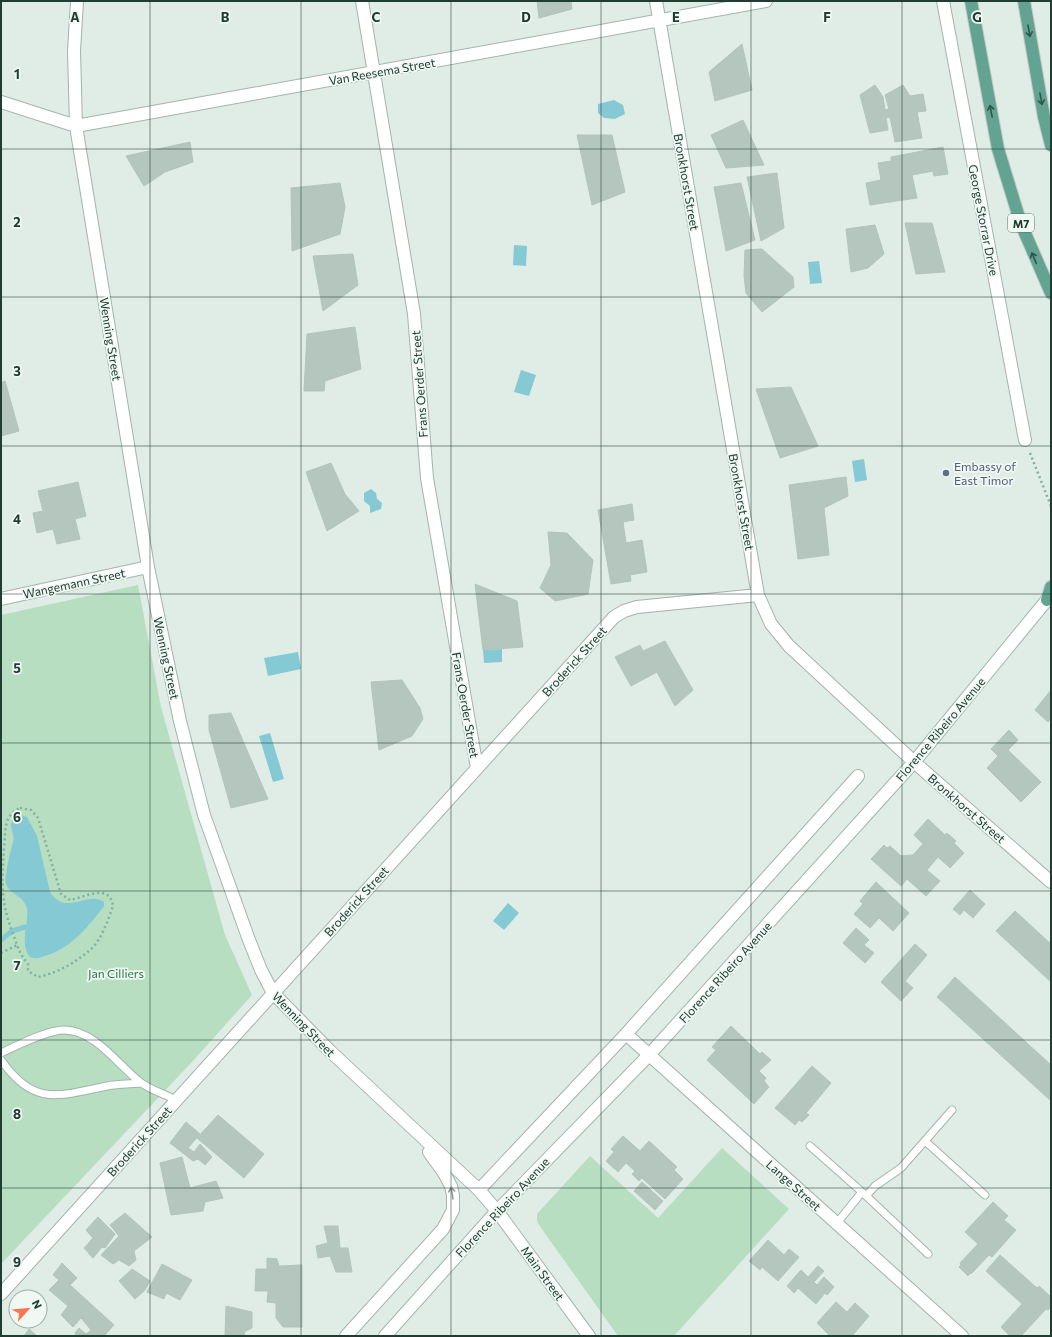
<svg xmlns="http://www.w3.org/2000/svg" width="1052" height="1337" font-family="Commissioner,sans-serif">
  <style>
    .green { fill: #b7dec1 }
    .water { fill: #85c9d4 }
    .lines { fill: none; stroke-linecap: round; stroke-linejoin: round }
    .stream { stroke: #85c9d4; stroke-width: 5 }
    .building { fill: #b5c6bf; stroke: #b2c5bd }
    .service-casing { stroke: #a3b4ad; stroke-width: 9 }
    .minor-casing { stroke: #a3b4ad; stroke-width: 14 }
    .secondary-casing { stroke: #9eb8ae; stroke-width: 14 }
    .primary-casing { stroke: #c1c9c6; stroke-width: 14 }
    .path { stroke: #7fb1a0; stroke-width: 2.5; stroke-dasharray: 2 3; stroke-linecap: butt }
    .service { stroke: #fff; stroke-width: 7 }
    .minor { stroke: #fff; stroke-width: 12 }
    .secondary { stroke: #fff; stroke-width: 12 }
    .primary { stroke: #62a391; stroke-width: 12 }
    .oneway { stroke: #30564b }
    .oneway2 { stroke: #909e9a }
    .grid { fill: none; stroke: #203d34; stroke-width: 1; stroke-opacity: 0.55 }
    .service-dot { fill: #5c6f8a; stroke: #f0f8f4; stroke-width: 1.5 }
    .labels { text-anchor: middle; dominant-baseline: central; stroke-width: 3.5; stroke-linejoin: round; paint-order: stroke }
    .shield { fill: #f0f8f4; stroke: #5e756e; stroke-width: 1 }
    .shield-label { font-size: 11px; font-weight: bold; fill: #203d34 }
    .street-label { font-size: 12px; fill: #203d34; stroke: #f0f8f4 }
    .service-label { font-size: 12px; fill: #4e5e75; stroke: #f0f8f4; text-anchor: start }
    .park-label { font-size: 12px; fill: #287544; stroke: #f0f8f4 }
    .grid-label { font-size: 13px; text-anchor: middle; font-weight: bold; fill: #203d34; stroke: #f0f8f4; stroke-width: 3.5; stroke-linejoin: round; paint-order: stroke }
  </style>
  <rect width="100%" height="100%" fill="#e0ece6"/>
  <!-- green -->
  <path class="green" d="M138 585 161 707 225 935 252 995 192 1062 1 1264V615Z
    M722 1148 789 1209 674 1336H618L539 1225 537 1220V1214L590 1156 658 1218Z"/>
  <!-- water -->
  <path class="water" d="M614 100 623 105 625 114 615 119 604 118 598 113V104Z
    M514 245 527 246 526 266 513 265Z
    M819 261 822 283 810 284 808 262Z
    M521 370 536 375 529 396 514 392Z
    M864 459 867 480 855 482 852 461Z
    M371 489 376 493 377 499 382 503 381 509 370 513V506L364 501V493Z
    M502 649V662L484 663 483 650Z
    M298 652 301 669 268 676 264 658Z
    M270 733 284 779 273 782 259 736Z
    M20 815 27 817 37 836 50 892C66 917 88 890 104 902V906C88 927 73 946 48 955 41 957 36 960 30 957 19 943 29 924 27 909 25 896 10 895 6 884 4 878 11 849 13 842 16 833 6 827 15 816Z
    M508 903 519 913 504 930 493 921Z"/>
  <g class="lines">
    <!-- stream -->
    <path class="stream" d="M1 940 12 931 25 927"/>
  </g>
  <!-- building -->
  <path class="building" d="M537 1H571L572 9 539 18Z
    M742 44 752 90 715 101 709 72Z
    M875 85 883 97 885 110 889 109 885 95 903 85 910 96 923 94 926 111 917 112 922 138 895 142 890 117 886 118 888 130 870 133 860 95Z
    M743 120 764 165 726 168 711 135Z
    M577 135H612L625 192 592 205Z
    M190 142 193 162 165 172 144 186 126 156Z
    M943 147 948 174 934 176 933 171 912 175 917 198 870 205 866 183 881 180 878 163 891 161V157Z
    M777 173 784 228 761 241 747 177Z
    M340 183 345 207 340 234 292 251 291 188Z
    M741 183 755 240 726 251 714 187Z
    M905 223H932L945 272 916 274Z
    M875 225 884 254 868 268 851 272 846 229Z
    M762 249 793 277 794 287 762 312 746 293 744 276 745 250Z
    M353 254 358 285 323 311 313 256Z
    M355 327 361 369 325 381 324 391H304L307 334Z
    M5 381 19 431 1 436V383Z
    M791 387 818 446 780 458 756 389Z
    M331 463 345 494 359 511 327 531 306 472Z
    M846 477 848 496 824 508 829 555 798 559 789 485Z
    M78 482 86 516 75 519 80 539 57 544 53 529 37 533 33 513 43 511 38 491Z
    M632 504 634 520 623 522 626 543 642 540 647 572 630 575 631 581 611 584 598 510Z
    M548 532 567 533 593 560 588 594 555 601 540 588 551 565Z
    M475 584 517 601 523 647 483 650Z
    M665 641 693 690 675 706 657 672 631 686 615 657 640 645 643 651Z
    M402 680 420 708 423 719 412 736 379 750 371 682Z
    M1051 690V719L1048 722 1035 710Z
    M231 713 268 799 231 808 209 730V715Z
    M1009 730 1018 740 1008 750 1041 782 1021 802 987 768 998 756 991 749Z
    M928 819 945 835 947 833 956 841 954 843 964 853 950 868 938 857 927 870 940 881 926 896 907 879 901 886 871 859 884 845 887 848 890 846 901 856 913 855 923 844 914 835Z
    M876 882 909 913 893 931 879 918 870 928 854 914 863 904 860 901Z
    M970 890 985 904 973 918 964 910 960 915 953 909Z
    M1015 911 1051 944V982L996 931Z
    M856 928 869 940 864 945 874 953 865 963 843 943Z
    M915 944 927 955 905 981 913 988 901 1001 881 982Z
    M955 977 1051 1065V1101L937 997Z
    M731 1026 760 1054 762 1052 771 1060 759 1071 766 1078 764 1081 769 1087 754 1104 707 1060 716 1050 712 1047Z
    M812 1066 831 1083 806 1113 809 1115 802 1122 799 1120 795 1125 775 1108Z
    M218 1115 264 1154 244 1178 197 1138Z
    M186 1122 200 1134 188 1148 194 1152 200 1144 212 1157 205 1165 198 1159 193 1161 170 1143Z
    M623 1136 640 1151 649 1141 677 1167 674 1170 683 1179 665 1199 642 1178 639 1181 632 1174 635 1171 626 1163 618 1172 606 1161 614 1152 611 1149Z
    M182 1157 190 1188 216 1181 223 1198 205 1202 203 1211 171 1215 160 1163Z
    M642 1182 663 1201 655 1210 634 1191Z
    M993 1202 1008 1216 1004 1220 1016 1230 992 1257 989 1255 971 1274 970 1273 968 1276 959 1267 961 1265 960 1263 978 1244 965 1232Z
    M125 1213 152 1237 134 1251 136 1260 129 1266 119 1260 113 1264 101 1255 119 1236 110 1225Z
    M98 1217 115 1234 105 1248 102 1247 93 1258 84 1248 93 1238 86 1230Z
    M324 1226H338L340 1248H348L352 1272H336L330 1256 318 1258 316 1246 328 1243Z
    M768 1240 784 1255 789 1249 799 1257 778 1281 762 1267 760 1270 749 1261Z
    M1000 1255 1037 1288 1039 1286 1051 1297V1307L1048 1310 1046 1309 1021 1336H1010L1001 1327 1022 1304 986 1271Z
    M267 1258 277 1259 279 1266 302 1265V1327H283L276 1318V1303L267 1302 268 1291H255L256 1269H267Z
    M62 1263 77 1278 70 1285 114 1325 104 1336H76L75 1333 79 1328 86 1334 91 1330 81 1318 73 1327 61 1315 68 1306 49 1290 59 1280 53 1275Z
    M162 1264 192 1280 180 1300 166 1293 164 1299 147 1292Z
    M818 1266 824 1271 814 1282 817 1285 824 1277 834 1287 827 1295 825 1293 816 1304 798 1288 794 1293 787 1286 801 1270 808 1277Z
    M132 1269 150 1281 145 1290 135 1299 119 1281Z
    M836 1302 847 1312 855 1303 869 1316 852 1336H830L817 1323Z
    M226 1306 252 1312V1328L244 1332 245 1336H225Z
    M29 1329 37 1336H24Z"/>
  <g class="lines">
    <defs>
      <path id="service" d="M1 1053C16 1046 47 1030 64 1030 95 1030 118 1065 140 1082 150 1090 165 1094 176 1100
        M1 1060C34 1107 58 1096 107 1086 118 1084 130 1084 141 1083
        M925 1141 985 1195
        M810 1146 862 1192
        M866 1196 875 1186 901 1168 952 1110
        M837 1223 862 1192 928 1254"/>
      <path id="minor" d="M77 1 74 51 76 126 148 567 180 721 204 815 249 940 261 970 273 993 330 1051 479 1190 497 1211 589 1336
        M362 1 414 314 427 478 477 768
        M656 1 758 595 771 624 789 646 914 762 1051 882
        M943 1 1025 440
        M1 102 76 126 766 1
        M1 599 148 567
        M626 1034 962 1336
        M479 1190 626 1034 858 776
        M1 1294 614 617 624 611 637 607 758 595
        M346 1336 443 1229 453 1210V1195L451 1186 444 1173 429 1152"/>
      <path id="secondary" d="M385 1336 497 1211 649 1055 914 762 1051 595"/>
      <path id="primary" d="M971 1 998 149 1021 224 1051 293
        M1024 1 1044 117 1051 145
        M1047 600 1051 587"/>
    </defs>
    <!-- service casing -->
    <use href="#service" class="service-casing"/>
    <!-- minor casing -->
    <use href="#minor" class="minor-casing"/>
    <!-- secondary casing -->
    <use href="#secondary" class="secondary-casing"/>
    <!-- primary casing -->
    <use href="#primary" class="primary-casing"/>
    <!-- path -->
    <path class="path" d="M1030 453 1051 506
      M20 808 31 810 38 818 61 894 70 900C83 898 110 882 113 906 108 920 101 941 90 950 75 963 57 973 38 977L28 971V964C20 955 17 945 13 934 0 900 2 882 4 847 6 830 3 816 20 808Z
      M1 953 17 945"/>
    <!-- service -->
    <use href="#service" class="service"/>
    <!-- minor -->
    <use href="#minor" class="minor"/>
    <!-- secondary -->
    <use href="#secondary" class="secondary"/>
    <!-- primary -->
    <use href="#primary" class="primary"/>
  </g>
  <!-- one-way arrows -->
  <defs><path id="oneway-shaft" d="M-6 0H5M1.5-3L5.5 0L1.5 3" fill="none" stroke-width="1.6" stroke-linecap="round" stroke-linejoin="round"/></defs>
  <g class="oneway">
    <use href="#oneway-shaft" transform="translate(1029 31) rotate(80)"/>
    <use href="#oneway-shaft" transform="translate(1041 99) rotate(80)"/>
    <use href="#oneway-shaft" transform="translate(991 111) rotate(-101)"/>
    <use href="#oneway-shaft" transform="translate(1034 258) rotate(-113)"/>
  </g>
  <use class="oneway2" href="#oneway-shaft" transform="translate(452 1193) rotate(-99)"/>
  <!-- grid -->
  <path class="grid" d="M150 1V1336M301 1V1336M451 1V1336M601 1V1336M751 1V1336M902 1V1336M1 149H1051M1 297H1051M1 446H1051M1 594H1051M1 743H1051M1 891H1051M1 1040H1051M1 1188H1051"/>
  <!-- markers -->
  <circle class="service-dot" cx="946" cy="473" r="4"/>
  <g class="labels">
    <!-- shield labels -->
    <rect class="shield" x="1008" y="214" width="26" height="18" rx="3"/>
    <g class="shield-label">
      <text x="1021" y="223">M7</text>
    </g>
    <!-- street labels -->
    <g class="street-label">
      <text transform="translate(382 71) rotate(-10)">Van Reesema Street</text>
      <text transform="translate(687 182) rotate(80)">Bronkhorst Street</text>
      <text transform="translate(984 220) rotate(79)">George Storrar Drive</text>
      <text transform="translate(111 339) rotate(81)">Wenning Street</text>
      <text transform="translate(419 384) rotate(-94)">Frans Oerder Street</text>
      <text transform="translate(742 502) rotate(80)">Bronkhorst Street</text>
      <text transform="translate(74 583) rotate(-12)">Wangemann Street</text>
      <text transform="translate(167 658) rotate(78)">Wenning Street</text>
      <text transform="translate(574 661) rotate(-48)">Broderick Street</text>
      <text transform="translate(466 705) rotate(80)">Frans Oerder Street</text>
      <text transform="translate(940 729) rotate(-50)">Florence Ribeiro Avenue</text>
      <text transform="translate(967 808) rotate(41)">Bronkhorst Street</text>
      <text transform="translate(356 901) rotate(-48)">Broderick Street</text>
      <text transform="translate(725 972) rotate(-48)">Florence Ribeiro Avenue</text>
      <text transform="translate(304 1024) rotate(46)">Wenning Street</text>
      <text transform="translate(139 1141) rotate(-48)">Broderick Street</text>
      <text transform="translate(794 1185) rotate(42)">Lange Street</text>
      <text transform="translate(502 1207) rotate(-47)">Florence Ribeiro Avenue</text>
      <text transform="translate(543 1273) rotate(54)">Main Street</text>
    </g>
    <!-- service labels -->
    <g class="service-label">
      <text x="954" y="466">Embassy of<tspan x="954" dy="14">East Timor</tspan></text>
    </g>
    <!-- park labels -->
    <g class="park-label">
      <text x="116" y="973">Jan Cilliers</text>
    </g>
  </g>
  <g class="grid-label">
    <text x="75" y="22">A</text>
    <text x="225" y="22">B</text>
    <text x="376" y="22">C</text>
    <text x="526" y="22">D</text>
    <text x="676" y="22">E</text>
    <text x="827" y="22">F</text>
    <text x="977" y="22">G</text>
    <text x="17" y="79">1</text>
    <text x="17" y="227">2</text>
    <text x="17" y="376">3</text>
    <text x="17" y="524">4</text>
    <text x="17" y="673">5</text>
    <text x="17" y="822">6</text>
    <text x="17" y="970">7</text>
    <text x="17" y="1119">8</text>
    <text x="17" y="1267">9</text>
  </g>
  <!-- border -->
  <rect width="1052" height="1337" fill="none" stroke="#203d34" stroke-width="4"/>
  <!-- north arrow -->
  <g transform="translate(28 1309) rotate(63)"><circle r="19" fill="#f0f8f4" stroke="#9dada7"/>
  <path d="M0-3L7 15L0 10L-7 15Z" fill="#f97651"/>
  <text y="-6" font-size="11" font-weight="bold" text-anchor="middle" fill="#203d34">N</text>
  </g>
</svg>
